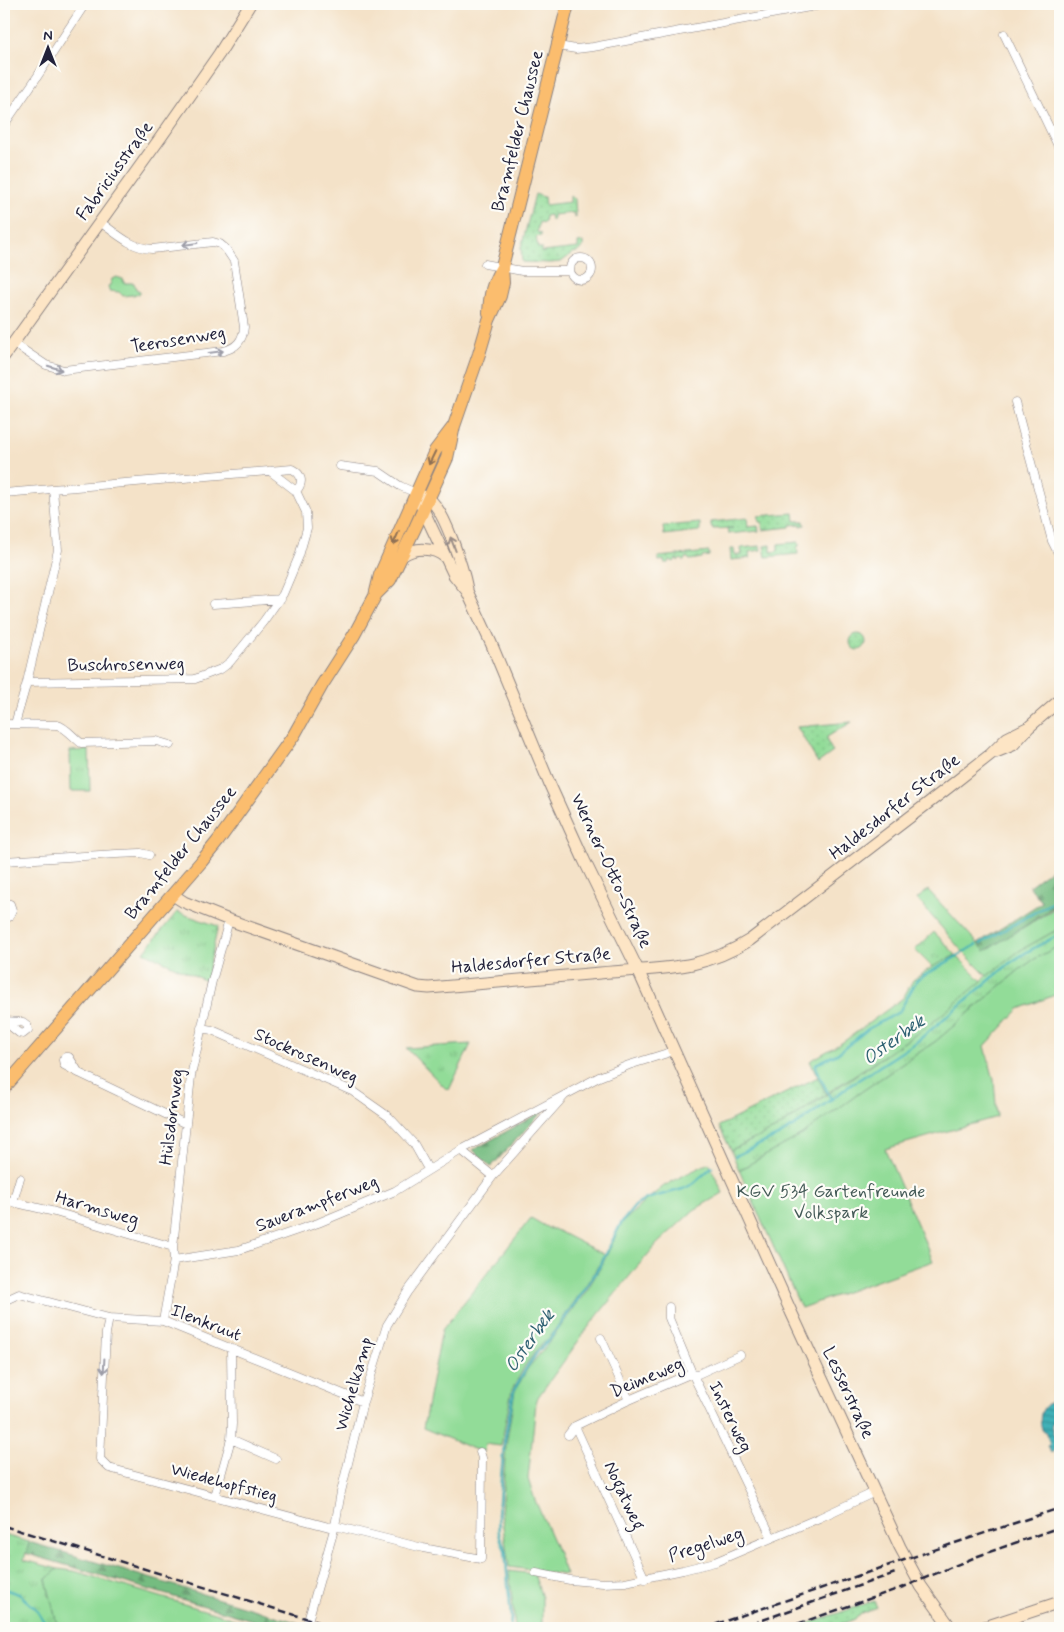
<svg xmlns="http://www.w3.org/2000/svg" width="1064" height="1632" font-family="Mynerve,sans-serif">
  <style>
    .grass { fill: url(#grass-dots); stroke: #5a7f6a }
    .forest { fill: url(#forest-firs); stroke: #4c6f5e }
    .park { fill: url(#park-tufts); stroke: #5a7f6a }
    .garden { fill: #92dc98; stroke: #5a7f6a }
    .water { fill: url(#water-rules); stroke: #316a79 }
    .lines { fill: none; stroke-linecap: round; stroke-linejoin: round }
    .stream { stroke: #40b1b7; stroke-width: 2.5 }
    .street-casing { stroke: #8b8282; stroke-width: 9 }
    .secondary-casing { stroke: #8b8282; stroke-width: 13 }
    .primary-casing { stroke: #8b8282; stroke-width: 14 }
    .street { stroke: #fff; stroke-width: 8 }
    .secondary { stroke: #fde5c5; stroke-width: 11 }
    .primary { stroke: #fbbd6e; stroke-width: 12 }
    .rail { stroke: #22223b; stroke-width: 2.5; stroke-dasharray: 8 4; stroke-linecap: butt }
    .oneway { stroke: #9c9ca7 }
    .oneway2 { stroke: #8e7054 }
    .oneway3 { stroke: #9a8d87 }
    .labels { text-anchor: middle; dominant-baseline: central; stroke-width: 4.5; stroke-linejoin: round; paint-order: stroke }
    .street-label { font-size: 18px; fill: #22223b; stroke: #fdfcf7 }
    .park-label { font-size: 18px; fill: #445a57; stroke: #fdfcf7 }
    .water-label { font-size: 19px; font-style: italic; fill: #306273; stroke: #fdfcf7 }
  </style>
  <defs>
    <pattern id="grass-dots" width="8" height="8" patternUnits="userSpaceOnUse" patternTransform="scale(1.25)"><rect width="8" height="8" fill="#92dc98"/><path d="M2 2h.1M6 6h.1" fill="none" stroke="#7ebc84" stroke-width="1.8" stroke-linecap="round"/></pattern>
    <pattern id="forest-firs" width="22" height="20" patternUnits="userSpaceOnUse" patternTransform="scale(1.25)"><rect width="22" height="20" fill="#75bc80"/><path d="M5 1l3.5 6h-7zM16 11l3.5 6h-7z" fill="#60986a"/></pattern>
    <pattern id="park-tufts" width="24" height="20" patternUnits="userSpaceOnUse" patternTransform="scale(1.25)"><rect width="24" height="20" fill="#92dc98"/><path d="M3 7l-1-3M5 7V3M7 7l1-3M15 17l-1-3M17 17v-4M19 17l1-3" fill="none" stroke="#7ebc84"/></pattern>
    <pattern id="water-rules" width="6" height="5" patternUnits="userSpaceOnUse" patternTransform="scale(1.25)"><rect width="6" height="5" fill="#40b1b7"/><path d="M0 2.5h6" fill="none" stroke="#359096"/></pattern>
  </defs>
  <rect width="100%" height="100%" fill="#fdfcf7"/>
  <filter id="ink" filterUnits="userSpaceOnUse"><feTurbulence type="fractalNoise" baseFrequency=".02" numOctaves="2"/><feDisplacementMap in="SourceGraphic" scale="10" xChannelSelector="R" yChannelSelector="G"/><feConvolveMatrix kernelMatrix="1 2 1 2 8 2 1 2 1" color-interpolation-filters="sRGB"/></filter>
  <filter id="wash" filterUnits="userSpaceOnUse"><feTurbulence type="fractalNoise" baseFrequency=".0096" numOctaves="4" result="noise"/><feDisplacementMap in="SourceGraphic" scale="20" xChannelSelector="R" yChannelSelector="G"/><feGaussianBlur stdDeviation="1.12" result="paint"/><feColorMatrix in="noise" values="0 0 0 0 0 0 0 0 0 0 0 0 0 0 0 0 0 1.4 0 .05"/><feComposite in="paint" operator="in"/></filter>
  <g filter="url(#wash)">
    <rect width="100%" height="100%" fill="#f4e2c8"/>
    <!-- grass -->
    <path class="grass" d="M535 194 544 197 545 205 570 202V196L575 199 576 217 575 218 574 213 553 215V220H551L550 215 545 216 544 223 539 222 537 232 541 234V236L536 237 538 248H542V252L578 248V243L583 242V247L580 251 573 253 561 262 550 263 522 262 521 248Z
      M794 513 795 521H804L805 525 801 526V524L790 525V527L763 530 762 522H759L758 516Z
      M747 518 748 527 758 526 759 531 728 534 727 529 733 528 713 529V527H711V522Z
      M700 523V530L699 531 664 535 663 526Z
      M799 542V546L797 547 798 554 766 557 764 546 771 545V552L778 551V544Z
      M760 546 761 550 749 552 750 558 731 560 730 549H734L735 555H742L741 548Z
      M709 552V556L702 557V558L690 560 686 557 684 561 681 559 679 561 676 559 674 562 670 560 668 563H664V560L659 561 658 557Z
      M850 642a8 8 0 1 1 16 0a8 8 0 1 1-16 0Z
      M852 722 827 737V741L833 752 818 763 797 727Z
      M818 1077 826 1094 776 1129 731 1150 719 1126Z
      M874 1601 877 1607 857 1616 855 1619 831 1628H805L803 1625Z"/>
    <!-- forest -->
    <path class="forest" d="M1060 863V903L985 952 978 943 1042 902 1029 886Z
      M543 1111 491 1167 473 1150Z
      M29 1542 299 1623 297 1628H279L25 1553Z"/>
    <!-- park -->
    <path class="park" d="M116 277 123 279 125 283H134L136 289 140 291V294L123 296 119 292 109 291 108 286 110 285 112 279Z
      M89 750 90 791H71L70 751Z
      M177 912 218 926 206 981 144 952Z
      M1060 928V945L1033 960 1019 970 936 1041 861 1092 802 1135 739 1170 731 1150 776 1129 928 1026 987 976 1019 951Z
      M934 932 956 955 933 968 915 950Z
      M471 1044 449 1090 445 1088 406 1048Z
      M4 1535 29 1542 24 1560 58 1569 46 1579 58 1628H4Z"/>
    <!-- garden -->
    <path class="garden" d="M928 890 985 951 1060 905V928L1019 951 987 976 961 950 917 899Z
      M1060 945V993L1019 1009 985 1046 994 1080 997 1117 885 1149 933 1261 801 1308 739 1170 802 1135 861 1092 936 1041 1019 970 1033 960Z
      M956 955 982 981 928 1026 826 1094 810 1061 843 1042 903 998 913 980 932 967Z
      M709 1163 723 1193 694 1210 657 1244 637 1267 590 1325 538 1397 536 1403 528 1479 535 1500 556 1548 566 1575 509 1567 501 1513 506 1445 515 1391 528 1368 551 1340 587 1290 602 1265 622 1223 644 1202 664 1186 682 1176Z
      M531 1218 550 1229H554L605 1255 584 1288 549 1338 537 1349 525 1366 512 1390 501 1446 485 1444 484 1451 476 1450 423 1428 442 1330Z
      M58 1569 74 1571 264 1628H58L46 1579Z
      M509 1571 534 1574 542 1598V1628H515Z"/>
    <!-- water -->
    <path class="water" d="M1057 1399H1060V1414C1041 1426 1061 1434 1054 1451L1051 1453 1047 1446 1050 1444 1045 1431 1043 1432C1037 1416 1041 1405 1057 1399Z"/>
    <g class="lines">
      <!-- stream -->
      <path class="stream" d="M981 943 1060 898
        M831 1099 816 1069V1064L837 1054 868 1029 899 1012 917 980 976 945
        M735 1156 780 1135 802 1121 852 1084 914 1044 1010 963 1025 953 1060 934
        M4 1589 19 1594 36 1609 48 1628
        M510 1628 511 1617 505 1550 499 1534 498 1514 504 1444 514 1390 527 1367 538 1351 550 1339 585 1289 601 1264 621 1223 635 1206 646 1199 683 1189 693 1184 712 1167"/>
    </g>
  </g>
  <g filter="url(#ink)">
    <g class="lines">
      <defs>
        <path id="street" d="M1004 34 1060 150
          M558 46 576 49 593 47 826 4
          M4 125 37 77 85 4
          M570 269a11 11 0 1 1 22 0a11 11 0 1 1-22 0Z
          M485 264 522 271H569
          M13 343 46 365 64 370 223 351C237 348 243 340 244 327L234 261 226 249 220 244 213 242 152 249C131 248 117 234 100 222
          M1015 402 1052 541 1057 551 1060 553
          M340 466 378 471 400 486 416 493
          M270 471 296 491
          M4 493 292 469C302 474 304 483 296 491L306 512 307 528 299 556 283 594 263 622 230 662 221 669 195 679 27 682
          M213 604 281 599
          M4 724 57 725C66 727 73 737 81 743L156 741 170 745
          M15 724 27 682 58 550 53 489
          M4 861 116 854 141 853 149 855
          M4 902 10 904 12 910 9 917 4 918
          M4 1021 23 1022 27 1025 28 1030 23 1034 19 1033 4 1021
          M201 1028 212 1030 352 1091 389 1117 414 1144 428 1169
          M79 1073 64 1065 63 1060 65 1057H69L79 1073 186 1124
          M461 1150 493 1176
          M4 1200 55 1212 173 1247
          M13 1202 20 1178
          M174 1260 239 1250 318 1223 395 1191 461 1150 599 1077 629 1065 674 1051
          M4 1301 19 1294 109 1318 163 1321 363 1402
          M669 1307V1318L692 1373 772 1538
          M109 1318 106 1333 100 1459 109 1468 329 1527 335 1526 423 1548 481 1559 482 1458 480 1452
          M163 1321 174 1260 173 1247 191 1076 212 981 229 920
          M601 1338 629 1400
          M575 1426 645 1579
          M568 1435 575 1426 629 1400 692 1373 698 1374 740 1355
          M231 1439 276 1459
          M215 1496 231 1439 232 1424 231 1349
          M536 1573 570 1580 603 1583 625 1582 683 1570 715 1562 819 1518 875 1492
          M306 1628 335 1526 341 1492 363 1402 387 1325 408 1291 493 1176 565 1095"/>
        <path id="secondary" d="M4 356 161 137 219 54 250 4
          M422 496C423 496 429 498 429 499 445 510 463 569 467 589
          M420 503 454 575 467 591 491 643 550 785 584 860 638 970 792 1314 900 1547 921 1586 951 1628
          M402 556C415 547 433 547 445 557
          M996 752 1013 745 1029 727 1060 700
          M173 895 184 902 229 920 418 987 429 988C486 983 543 978 600 973 657 967 698 973 750 940L949 787 991 754 1007 738 1029 727
          M982 1628 1060 1602"/>
        <path id="primary" d="M489 313C490 294 492 284 502 267L568 4
          M376 594 390 580 415 528 447 458 454 426 479 354 489 320 500 296 503 283 502 267
          M4 1088 201 862 218 841 294 735 322 685 354 635 375 596 380 575 435 451 454 426"/>
      </defs>
      <!-- street casing -->
      <use href="#street" class="street-casing"/>
      <!-- secondary casing -->
      <use href="#secondary" class="secondary-casing"/>
      <!-- primary casing -->
      <use href="#primary" class="primary-casing"/>
      <!-- street -->
      <use href="#street" class="street"/>
      <!-- secondary -->
      <use href="#secondary" class="secondary"/>
      <!-- primary -->
      <use href="#primary" class="primary"/>
      <!-- rail -->
      <path class="rail" d="M4 1526 338 1628
        M705 1628 919 1555 1060 1508
        M740 1628 898 1572
        M786 1628 906 1586 978 1556 1060 1527"/>
    </g>
    <!-- one-way arrows -->
    <defs><path id="oneway-shaft" d="M-6 0H5M1.5-3L5.5 0L1.5 3" fill="none" stroke-width="1.6" stroke-linecap="round" stroke-linejoin="round" transform="scale(1.25)"/></defs>
    <g class="oneway">
      <use href="#oneway-shaft" transform="translate(190 244) rotate(172)"/>
      <use href="#oneway-shaft" transform="translate(216 352) rotate(-8)"/>
      <use href="#oneway-shaft" transform="translate(55 368) rotate(17)"/>
      <use href="#oneway-shaft" transform="translate(104 1366) rotate(93)"/>
    </g>
    <g class="oneway2">
      <use href="#oneway-shaft" transform="translate(432 458) rotate(116)"/>
      <use href="#oneway-shaft" transform="translate(396 538) rotate(114)"/>
    </g>
    <use class="oneway3" href="#oneway-shaft" transform="translate(453 544) rotate(-111)"/>
  </g>
  <g class="labels">
    <!-- street labels -->
    <g class="street-label">
      <text transform="translate(518 131) rotate(-76)">Bramfelder Chaussee</text>
      <text transform="translate(115 171) rotate(-54)">Fabriciusstraße</text>
      <text transform="translate(178 340) rotate(-9)">Teerosenweg</text>
      <text transform="translate(126 665) rotate(-1)">Buschrosenweg</text>
      <text transform="translate(895 807) rotate(-38)">Haldesdorfer Straße</text>
      <text transform="translate(181 853) rotate(-51)">Bramfelder Chaussee</text>
      <text transform="translate(611 871) rotate(65)">Werner-Otto-Straße</text>
      <text transform="translate(531 961) rotate(-5)">Haldesdorfer Straße</text>
      <text transform="translate(306 1056) rotate(24)">Stockrosenweg</text>
      <text transform="translate(172 1117) rotate(-83)">Hülsdornweg</text>
      <text transform="translate(317 1204) rotate(-21)">Sauerampferweg</text>
      <text transform="translate(97 1209) rotate(16)">Harmsweg</text>
      <text transform="translate(206 1323) rotate(21)">Ilenkruut</text>
      <text transform="translate(647 1378) rotate(-23)">Deimeweg</text>
      <text transform="translate(354 1384) rotate(-74)">Wichelkamp</text>
      <text transform="translate(848 1393) rotate(65)">Lesserstraße</text>
      <text transform="translate(730 1417) rotate(64)">Insterweg</text>
      <text transform="translate(224 1483) rotate(15)">Wiedehopfstieg</text>
      <text transform="translate(624 1496) rotate(65)">Nogatweg</text>
      <text transform="translate(706 1545) rotate(-18)">Pregelweg</text>
    </g>
    <!-- park labels -->
    <g class="park-label">
      <text x="831" y="1192">KGV 534 Gartenfreunde<tspan x="831" dy="21">Volkspark</tspan></text>
    </g>
    <!-- water labels -->
    <g class="water-label">
      <text transform="translate(894 1040) rotate(-36)">Osterbek</text>
      <text transform="translate(530 1341) rotate(-55)">Osterbek</text>
    </g>
  </g>
  <!-- margin -->
  <rect width="1064" height="1632" fill="none" stroke="#fdfcf7" stroke-width="20"/>
  <!-- north arrow -->
  <g transform="translate(48 48)" stroke="#fdfcf7" stroke-width="4" paint-order="stroke">
  <path d="M0-4L9 19L0 12L-9 19Z" fill="#22223b"/>
  <text y="-8" font-size="14" font-weight="bold" text-anchor="middle" fill="#22223b">N</text>
  </g>
</svg>
